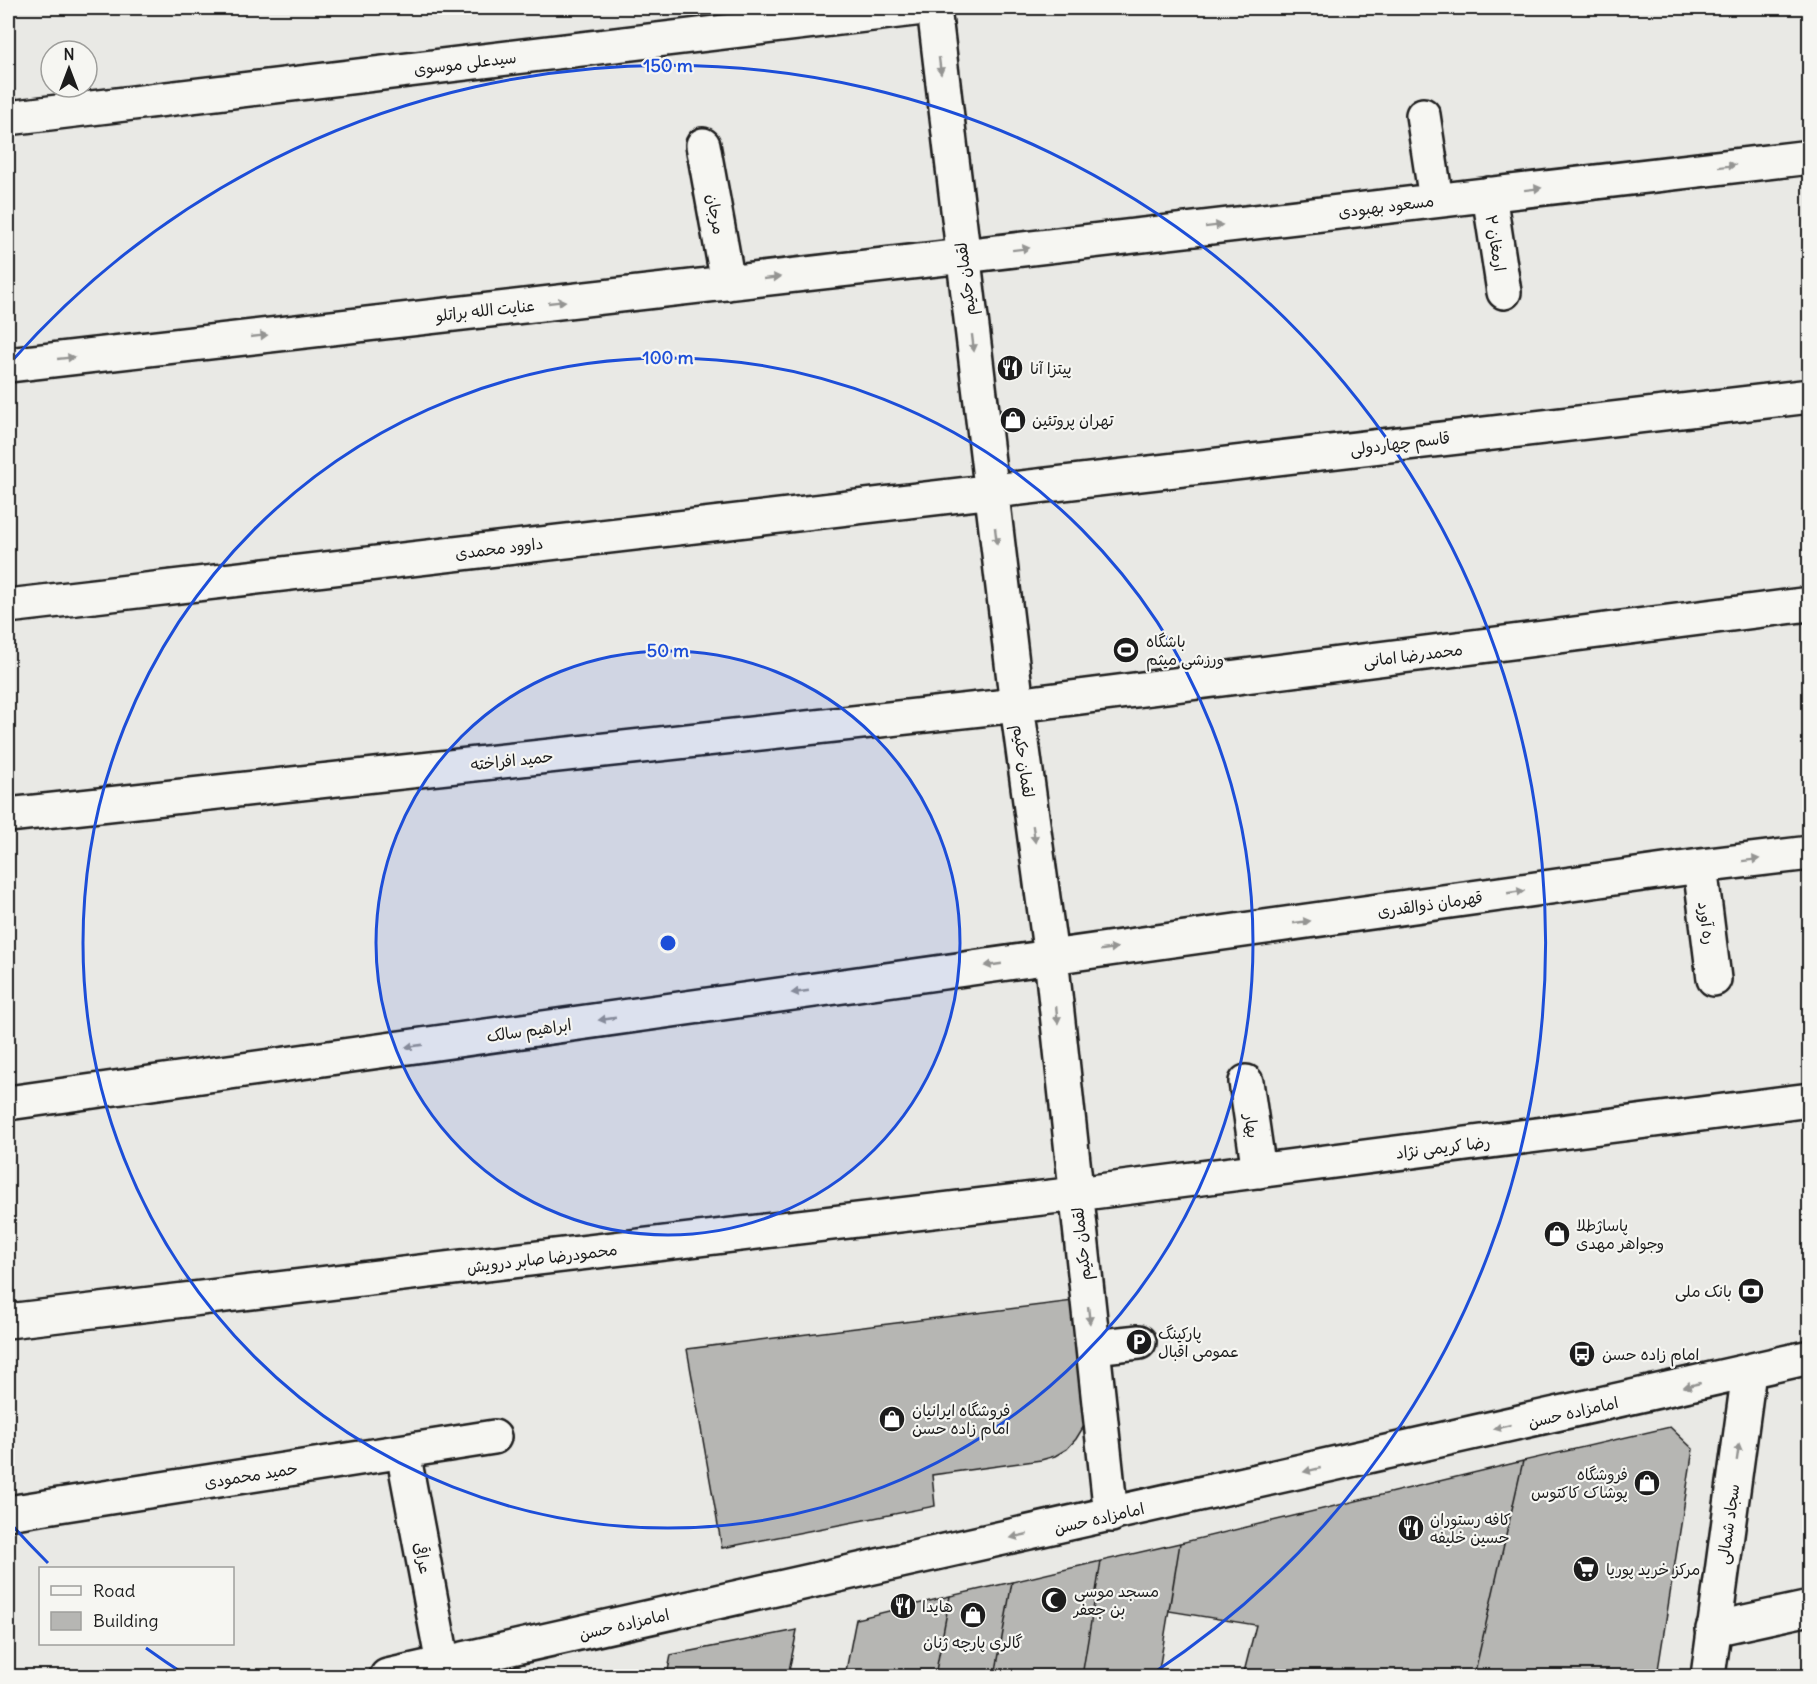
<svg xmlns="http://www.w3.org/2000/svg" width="1817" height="1684" font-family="Delius,'Playpen Sans Arabic',sans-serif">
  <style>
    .building { fill: #b6b6b3; stroke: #1c1c1c; stroke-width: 1.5 }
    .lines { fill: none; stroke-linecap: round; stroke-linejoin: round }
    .minor-casing { stroke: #1c1c1c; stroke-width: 38 }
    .major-casing { stroke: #1c1c1c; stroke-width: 38 }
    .minor { stroke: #f6f6f2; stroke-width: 33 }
    .major { stroke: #f6f6f2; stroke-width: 33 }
    .oneway { fill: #949492 }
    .ring { fill: none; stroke: #1d4ed8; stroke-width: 3 }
    .labels { text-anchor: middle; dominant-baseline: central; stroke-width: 4.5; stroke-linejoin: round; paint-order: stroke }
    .street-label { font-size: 16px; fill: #1c1c1c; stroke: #f6f6f2 }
    .poi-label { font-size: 16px; fill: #1c1c1c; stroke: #f6f6f2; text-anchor: start }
    .centre { fill: #1d4ed8; stroke: #f6f6f2; stroke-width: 3 }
    .ring-label { font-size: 18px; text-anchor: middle; font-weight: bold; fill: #1d4ed8; stroke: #f6f6f2; stroke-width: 4.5; stroke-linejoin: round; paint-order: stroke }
  </style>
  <rect width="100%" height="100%" fill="#e9e9e5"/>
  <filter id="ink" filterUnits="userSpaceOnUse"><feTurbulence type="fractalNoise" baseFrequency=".0167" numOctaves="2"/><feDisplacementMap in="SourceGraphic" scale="12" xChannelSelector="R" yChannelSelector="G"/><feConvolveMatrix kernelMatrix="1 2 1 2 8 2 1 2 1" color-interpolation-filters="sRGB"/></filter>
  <g filter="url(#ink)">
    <!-- building -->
    <path class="building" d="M1073 1301 1087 1411 1084 1426 1076 1439 1067 1449 1055 1456 1041 1460 932 1475 935 1506 722 1548 687 1349Z
      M1670 1427 1693 1449 1657 1676H1474L1523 1461Z
      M1523 1461 1474 1676H1243L1256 1625 1169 1611 1180 1543Z
      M1180 1543 1158 1676H1082L1101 1561Z
      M1101 1561 1082 1676H995L1012 1582Z
      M1012 1582 995 1676H935L950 1596Z
      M950 1596 935 1676H845L856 1619Z
      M797 1630 788 1676H667L671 1655Z"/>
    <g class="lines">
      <defs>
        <path id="minor" d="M934 8 1017 705 1051 957 1111 1515
          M1423 115 1436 200
          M8 118 923 8
          M703 145 728 283
          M1489 194 1504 292
          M8 365 963 256 1810 157
          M8 606 1810 396
          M8 815 1017 705 1810 604
          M1700 866 1714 979
          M1246 1082 1259 1171
          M8 1103 1700 866 1810 853
          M8 1321 1076 1194 1810 1100
          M1093 1347 1139 1342
          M403 1452 443 1664
          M8 1513 494 1437
          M1713 1629 1810 1608"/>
        <path id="major" d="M387 1676 1810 1357
          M1708 1676 1749 1372"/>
      </defs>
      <!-- minor casing -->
      <use href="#minor" class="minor-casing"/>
      <!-- major casing -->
      <use href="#major" class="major-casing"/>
      <!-- minor -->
      <use href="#minor" class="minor"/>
      <!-- major -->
      <use href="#major" class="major"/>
    </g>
    <!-- one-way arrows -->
    <defs><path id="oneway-solid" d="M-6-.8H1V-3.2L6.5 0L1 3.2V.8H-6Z" transform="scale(1.5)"/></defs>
    <g class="oneway">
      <use href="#oneway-solid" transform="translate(940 66) rotate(83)"/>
      <use href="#oneway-solid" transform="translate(1727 166) rotate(-7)"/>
      <use href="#oneway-solid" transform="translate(1533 189) rotate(-7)"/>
      <use href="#oneway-solid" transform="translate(1214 226) rotate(-7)"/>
      <use href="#oneway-solid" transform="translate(1021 249) rotate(-7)"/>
      <use href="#oneway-solid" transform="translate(772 278) rotate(-6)"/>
      <use href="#oneway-solid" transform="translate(557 302) rotate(-6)"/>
      <use href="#oneway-solid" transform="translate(259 336) rotate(-6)"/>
      <use href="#oneway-solid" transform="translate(973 343) rotate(83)"/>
      <use href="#oneway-solid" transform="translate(66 358) rotate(-6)"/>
      <use href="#oneway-solid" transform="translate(996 536) rotate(83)"/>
      <use href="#oneway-solid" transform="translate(1034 834) rotate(82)"/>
      <use href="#oneway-solid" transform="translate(1751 860) rotate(-7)"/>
      <use href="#oneway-solid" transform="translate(1516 892) rotate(-8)"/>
      <use href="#oneway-solid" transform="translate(1302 922) rotate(-8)"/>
      <use href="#oneway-solid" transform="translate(1109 949) rotate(-8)"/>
      <use href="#oneway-solid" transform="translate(993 965) rotate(172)"/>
      <use href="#oneway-solid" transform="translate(800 992) rotate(172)"/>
      <use href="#oneway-solid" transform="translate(1057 1015) rotate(84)"/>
      <use href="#oneway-solid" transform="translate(607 1019) rotate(172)"/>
      <use href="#oneway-solid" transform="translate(414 1046) rotate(172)"/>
      <use href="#oneway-solid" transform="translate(1089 1315) rotate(84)"/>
      <use href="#oneway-solid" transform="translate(1692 1385) rotate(167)"/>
      <use href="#oneway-solid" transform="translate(1502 1427) rotate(167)"/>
      <use href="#oneway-solid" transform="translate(1738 1452) rotate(-82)"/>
      <use href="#oneway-solid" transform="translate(1312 1470) rotate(167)"/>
      <use href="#oneway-solid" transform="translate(1019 1536) rotate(167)"/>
    </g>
  </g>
  <!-- distance rings -->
  <circle cx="668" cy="943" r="292" fill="#1d4ed8" fill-opacity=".12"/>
  <g class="ring">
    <circle cx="668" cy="943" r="292"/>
    <circle cx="668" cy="943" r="585"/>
    <path d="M184 1674A877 877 0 0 1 146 1648M48 1563A877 877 0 0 1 11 1524M11 362A877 877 0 1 1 1152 1674"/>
  </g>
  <!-- icons -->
  <defs>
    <symbol id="restaurant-disc" viewBox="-11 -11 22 22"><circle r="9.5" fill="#1c1c1c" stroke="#f6f6f2"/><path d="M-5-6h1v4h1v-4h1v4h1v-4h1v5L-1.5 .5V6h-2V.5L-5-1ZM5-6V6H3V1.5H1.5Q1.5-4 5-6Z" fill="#fff"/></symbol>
    <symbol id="shop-disc" viewBox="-11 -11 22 22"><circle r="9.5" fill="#1c1c1c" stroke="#f6f6f2"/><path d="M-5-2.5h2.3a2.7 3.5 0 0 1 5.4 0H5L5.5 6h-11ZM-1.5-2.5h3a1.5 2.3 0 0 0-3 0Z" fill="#fff"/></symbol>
    <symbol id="stadium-disc" viewBox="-11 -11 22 22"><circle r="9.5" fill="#1c1c1c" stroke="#f6f6f2"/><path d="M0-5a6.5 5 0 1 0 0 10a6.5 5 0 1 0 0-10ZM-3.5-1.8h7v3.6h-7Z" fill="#fff"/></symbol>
    <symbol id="bank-disc" viewBox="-11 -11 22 22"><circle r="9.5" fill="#1c1c1c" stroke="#f6f6f2"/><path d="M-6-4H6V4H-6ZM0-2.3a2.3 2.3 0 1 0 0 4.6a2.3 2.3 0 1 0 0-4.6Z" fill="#fff"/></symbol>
    <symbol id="parking-disc" viewBox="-11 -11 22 22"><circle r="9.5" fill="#1c1c1c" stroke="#f6f6f2"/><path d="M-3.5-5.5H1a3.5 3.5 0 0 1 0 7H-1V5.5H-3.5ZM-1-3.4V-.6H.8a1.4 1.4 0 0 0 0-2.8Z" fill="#fff"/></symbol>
    <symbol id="bus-disc" viewBox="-11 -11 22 22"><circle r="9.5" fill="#1c1c1c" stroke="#f6f6f2"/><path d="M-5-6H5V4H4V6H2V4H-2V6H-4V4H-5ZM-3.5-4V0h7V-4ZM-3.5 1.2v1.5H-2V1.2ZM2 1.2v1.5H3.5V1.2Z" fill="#fff"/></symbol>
    <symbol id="supermarket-disc" viewBox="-11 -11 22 22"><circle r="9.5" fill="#1c1c1c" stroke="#f6f6f2"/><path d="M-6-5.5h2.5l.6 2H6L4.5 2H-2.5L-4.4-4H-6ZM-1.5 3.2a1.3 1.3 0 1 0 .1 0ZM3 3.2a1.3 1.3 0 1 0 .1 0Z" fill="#fff"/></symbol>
    <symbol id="mosque-disc" viewBox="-11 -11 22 22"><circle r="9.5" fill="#1c1c1c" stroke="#f6f6f2"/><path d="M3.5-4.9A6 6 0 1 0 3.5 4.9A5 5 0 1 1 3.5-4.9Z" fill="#fff"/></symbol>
  </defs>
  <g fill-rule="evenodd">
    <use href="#restaurant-disc" x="995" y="353" width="30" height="30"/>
    <use href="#shop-disc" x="998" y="405" width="30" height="30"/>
    <use href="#stadium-disc" x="1111" y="635" width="30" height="30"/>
    <use href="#shop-disc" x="1542" y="1219" width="30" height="30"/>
    <use href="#bank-disc" x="1736" y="1276" width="30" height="30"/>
    <use href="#parking-disc" x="1124" y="1327" width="30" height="30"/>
    <use href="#bus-disc" x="1567" y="1339" width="30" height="30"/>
    <use href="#shop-disc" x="877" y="1404" width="30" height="30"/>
    <use href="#shop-disc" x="1632" y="1468" width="30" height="30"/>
    <use href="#restaurant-disc" x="1396" y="1513" width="30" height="30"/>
    <use href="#supermarket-disc" x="1571" y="1554" width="30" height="30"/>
    <use href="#mosque-disc" x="1039" y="1585" width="30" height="30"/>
    <use href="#restaurant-disc" x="888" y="1591" width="30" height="30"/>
    <use href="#shop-disc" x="958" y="1600" width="30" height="30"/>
  </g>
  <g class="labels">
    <!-- street labels -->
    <g class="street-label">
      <text transform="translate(465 63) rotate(-7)">سیدعلی موسوی</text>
      <text transform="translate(1386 206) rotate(-7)">مسعود بهبودی</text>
      <text transform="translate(716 214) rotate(80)">مرجان</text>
      <text transform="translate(1496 243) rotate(81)">ارمغان ۲</text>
      <text transform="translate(965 279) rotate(-97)">لقمان حکیم</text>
      <text transform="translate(485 310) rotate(-6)">عنایت الله براتلو</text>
      <text transform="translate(1400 443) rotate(-7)">قاسم چهاردولی</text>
      <text transform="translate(499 548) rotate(-7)">داوود محمدی</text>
      <text transform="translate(1413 655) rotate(-7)">محمدرضا امانی</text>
      <text transform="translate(512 760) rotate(-6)">حمید افراخته</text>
      <text transform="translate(1024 761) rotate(82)">لقمان حکیم</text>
      <text transform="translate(1430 904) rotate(-8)">قهرمان ذوالقدری</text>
      <text transform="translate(1707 923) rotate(82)">ره آورد</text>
      <text transform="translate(529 1030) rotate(-8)">ابراهیم سالک</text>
      <text transform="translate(1252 1126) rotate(82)">بهار</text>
      <text transform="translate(1443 1147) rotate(-7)">رضا کریمی نژاد</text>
      <text transform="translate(1081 1244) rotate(-96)">لقمان حکیم</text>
      <text transform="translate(542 1258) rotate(-7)">محمودرضا صابر درویش</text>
      <text transform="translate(1573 1412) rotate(-13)">امامزاده حسن</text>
      <text transform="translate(251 1475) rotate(-9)">حمید محمودی</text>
      <text transform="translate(1099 1518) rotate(-13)">امامزاده حسن</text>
      <text transform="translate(1728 1524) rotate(-82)">سجاد شمالی</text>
      <text transform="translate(423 1558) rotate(79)">عراقی</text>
      <text transform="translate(624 1624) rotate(-13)">امامزاده حسن</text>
    </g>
    <!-- poi labels -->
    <g class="poi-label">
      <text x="1030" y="368">پیتزا آنا</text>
      <text x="1032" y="420">تهران پروتئین</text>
      <text x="1146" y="641">باشگاه<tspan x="1146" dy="18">ورزشی میثم</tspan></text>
      <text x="1576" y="1225">پاساژطلا<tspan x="1576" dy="18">وجواهر مهدی</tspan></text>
      <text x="1732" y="1291" text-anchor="end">بانک ملی</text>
      <text x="1158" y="1333">پارکینگ<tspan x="1158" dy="18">عمومی اقبال</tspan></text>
      <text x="1602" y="1354">امام زاده حسن</text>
      <text x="912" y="1410">فروشگاه ایرانیان<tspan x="912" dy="18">امام زاده حسن</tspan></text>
      <text x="1628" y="1474" text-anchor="end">فروشگاه<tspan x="1628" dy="18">پوشاک کاکتوس</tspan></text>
      <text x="1430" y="1519">کافه رستوران<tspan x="1430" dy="18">حسین خلیفه</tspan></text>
      <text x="1606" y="1569">مرکز خرید پوریا</text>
      <text x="1074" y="1591">مسجد موسی<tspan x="1074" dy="18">بن جعفر</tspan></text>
      <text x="922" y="1606">هایدا</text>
      <text x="973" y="1642" text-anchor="middle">گالری پارچه ژنان</text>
    </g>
  </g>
  <circle cx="668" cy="943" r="9" class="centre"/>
  <g class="ring-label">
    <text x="668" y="72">150 m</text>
    <text x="668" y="364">100 m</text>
    <text x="668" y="657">50 m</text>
  </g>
  <!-- margin -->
  <rect width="1817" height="1684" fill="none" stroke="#f6f6f2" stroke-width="30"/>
  <rect x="15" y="15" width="1787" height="1654" fill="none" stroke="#1c1c1c" stroke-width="2" filter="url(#ink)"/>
  <!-- legend -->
  <rect x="39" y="1567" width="195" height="78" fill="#f6f6f2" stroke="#9f9f9c" stroke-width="1.5"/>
  <rect x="51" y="1586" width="30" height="9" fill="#f6f6f2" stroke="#9f9f9c" stroke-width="1.5"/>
  <text x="93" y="1597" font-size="18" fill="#1c1c1c">Road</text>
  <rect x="51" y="1612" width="30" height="18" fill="#b6b6b3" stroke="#9f9f9c" stroke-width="1.5"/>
  <text x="93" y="1627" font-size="18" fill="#1c1c1c">Building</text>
  <!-- north arrow -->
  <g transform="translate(69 69)"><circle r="28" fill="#f6f6f2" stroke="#9f9f9c" stroke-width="1.5"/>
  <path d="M0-4.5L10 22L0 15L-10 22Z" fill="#1c1c1c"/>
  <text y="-9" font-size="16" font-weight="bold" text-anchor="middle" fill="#1c1c1c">N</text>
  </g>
</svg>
